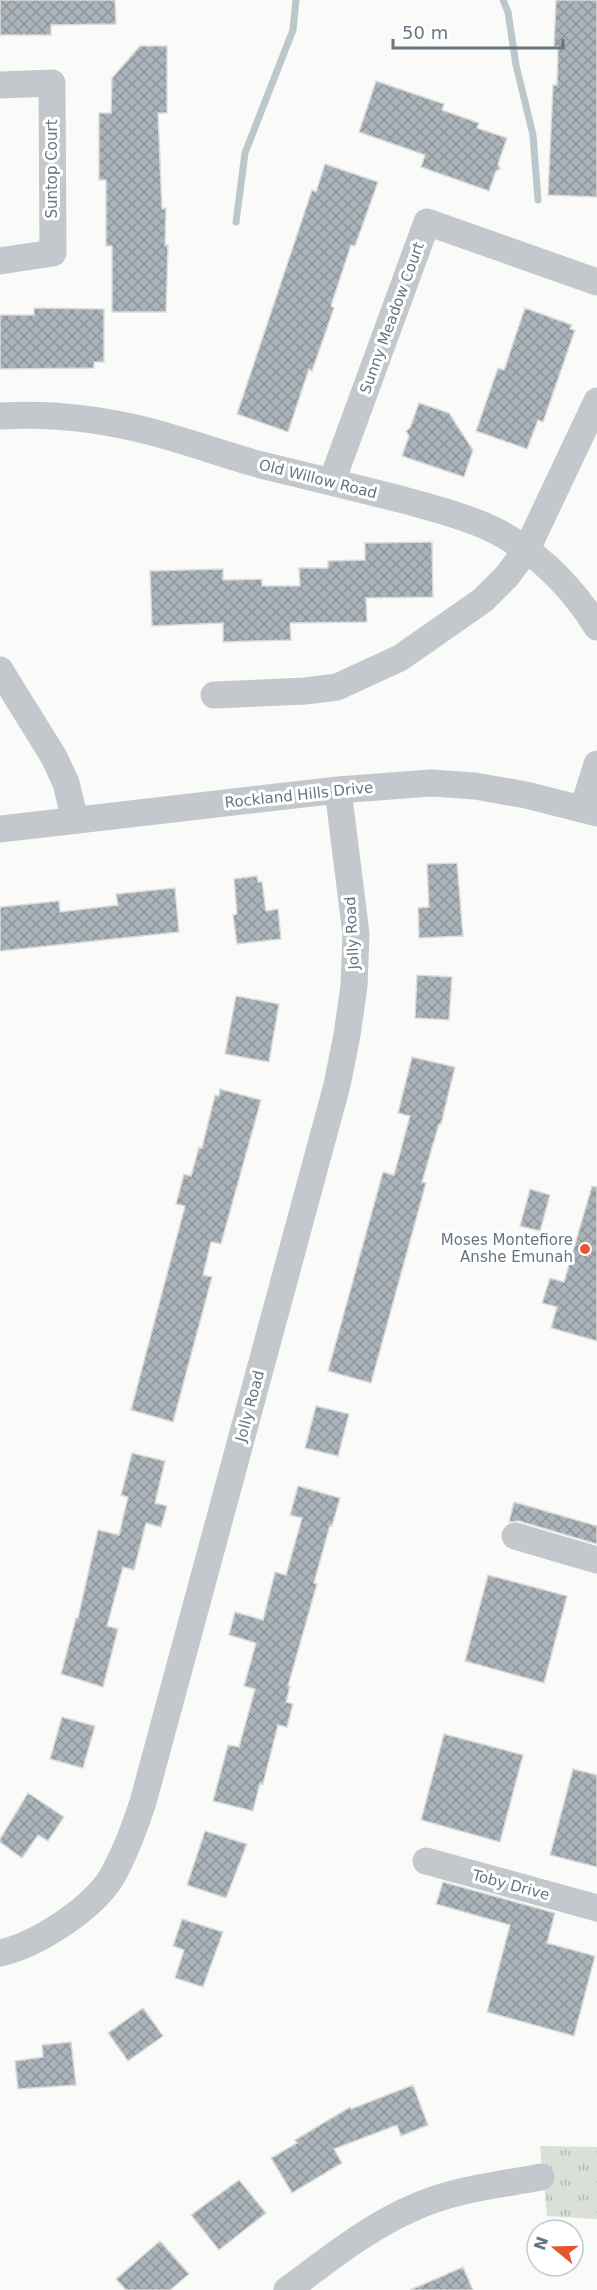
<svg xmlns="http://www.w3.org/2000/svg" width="597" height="2290" font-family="'DejaVu Sans',sans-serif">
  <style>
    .grass { fill: url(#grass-tufts) }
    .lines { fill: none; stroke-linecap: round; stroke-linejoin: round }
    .stream { stroke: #bbc7cb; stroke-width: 7 }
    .building { fill: url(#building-cross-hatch); stroke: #dcdcda; stroke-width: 1.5 }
    .minor { stroke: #c3c8cc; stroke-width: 27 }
    .poi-dot { fill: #e4572e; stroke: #fff; stroke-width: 2 }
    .labels { text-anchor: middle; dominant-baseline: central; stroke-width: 6; stroke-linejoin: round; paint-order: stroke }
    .street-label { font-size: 15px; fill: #657683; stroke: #fff }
    .poi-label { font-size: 15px; fill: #657683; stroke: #fff; text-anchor: end }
  </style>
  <defs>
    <pattern id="grass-tufts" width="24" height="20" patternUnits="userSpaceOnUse" patternTransform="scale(1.5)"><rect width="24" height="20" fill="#dadfd7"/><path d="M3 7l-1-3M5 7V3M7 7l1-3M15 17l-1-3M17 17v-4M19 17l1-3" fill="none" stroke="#b4b9b4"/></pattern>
    <pattern id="building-cross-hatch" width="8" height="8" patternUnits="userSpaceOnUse" patternTransform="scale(1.5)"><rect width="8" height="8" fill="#aab3b9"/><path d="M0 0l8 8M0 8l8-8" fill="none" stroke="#8e969c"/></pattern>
  </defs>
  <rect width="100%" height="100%" fill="#fafaf8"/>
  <!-- grass -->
  <path class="grass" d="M540 2146 597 2147V2219L547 2216Z"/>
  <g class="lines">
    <!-- stream -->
    <path class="stream" d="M503 0 508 12 516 65 533 135 538 200
      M236 222 245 153 293 30 296 0"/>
  </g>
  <!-- building -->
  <path class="building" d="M0 0H115L116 24 51 25V35H0Z
    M556 0H597V197L548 195 553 85H557L558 47H554Z
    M140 46H167V113H158L162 209 166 208 165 245H168L166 312H112V246H106V180H99V113H111L112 78Z
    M376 81 444 104 442 110 479 123 477 128 507 138 498 164 500 169 496 171 489 191 421 167 425 155 359 132Z
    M325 164 378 182 355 246 351 245 331 306 334 308 312 371 309 369 288 432 237 414 312 190 316 192Z
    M34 308 104 309V362H94V368L0 369V315H34Z
    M525 308 572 325 570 329 575 330 543 422 538 420 527 449 476 431 498 368 504 370Z
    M419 403 449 413 473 450 464 477 402 456 409 436 406 431 410 428Z
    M432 542 433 597 366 598 367 622 290 623 291 640 223 642V623L152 626 150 571 223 569V580L262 579V586H300L299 568H328V561L365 560V543Z
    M457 863 463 936 419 938 418 908 429 907 427 864Z
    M257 876 258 882H262L266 911 278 909 281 939 237 944 233 915 237 914 234 879Z
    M175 888 179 932 0 951V907L59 901 60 912 118 905 116 894Z
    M417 975 452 977 449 1020 415 1018Z
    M236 996 279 1004 269 1062 225 1054Z
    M412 1057 455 1067 441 1124H439L422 1182 426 1183 371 1383 328 1371 383 1172 394 1175 410 1116 398 1113Z
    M220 1089 261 1100 221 1244 211 1242 203 1275 212 1277 173 1422 131 1410 185 1206 176 1204 184 1174 191 1176 199 1147 202 1148 215 1095 219 1096Z
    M592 1186 597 1187V1341L551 1328 557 1307 542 1303 550 1278 564 1282Z
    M530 1189 550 1195 540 1231 520 1226Z
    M316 1406 349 1414 338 1456 305 1448Z
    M132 1453 165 1461 155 1503 167 1506 161 1527 146 1523 134 1570 123 1567 107 1626 118 1629 103 1687 61 1674 76 1618H78L98 1530 119 1535 128 1497 121 1495Z
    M298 1486 340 1498 332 1526 330 1525 314 1583 317 1584 288 1686H290L286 1702 293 1704 287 1727 278 1725 263 1784 260 1783 253 1811 213 1801 228 1745 239 1747 255 1689 244 1686 256 1643 229 1635 235 1612 263 1620 275 1572 286 1575 302 1518 290 1515Z
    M514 1502 597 1526V1544L519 1521 509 1522Z
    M488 1575 567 1596 544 1683 465 1661Z
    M62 1717 95 1726 83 1768 50 1759Z
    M444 1734 523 1755 500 1842 421 1820Z
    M573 1769 597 1775V1867L550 1855Z
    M28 1793 64 1817 48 1841 38 1835 22 1858 0 1842V1839Z
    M205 1831 247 1844 226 1898 187 1885Z
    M443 1882 555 1913 547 1943 595 1956 574 2036 487 2012 510 1925 436 1904Z
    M182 1919 223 1932 203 1987 175 1978 184 1950 173 1946Z
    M143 2008 163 2036 128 2061 108 2033Z
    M71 2042 76 2085 18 2089 15 2061 43 2057 42 2045Z
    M413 2085 428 2125 401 2136 397 2125 334 2149 342 2163 292 2193 271 2158 297 2143 295 2140 350 2107 351 2109Z
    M239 2180 266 2213 219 2250 191 2215Z
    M160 2241 189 2274 170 2290H126L116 2279Z
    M463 2267 473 2290H410Z"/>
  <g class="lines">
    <!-- minor -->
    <path class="minor" d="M0 85 52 83 53 253 0 261
      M0 416C52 413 102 419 152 432 189 442 225 455 261 465 311 477 361 489 411 502 439 510 470 518 496 531 538 553 572 587 597 627
      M332 481 427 222 597 282
      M0 670 54 757 66 783 75 820
      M214 695 305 691 337 687 400 658 483 600 507 576 527 549 597 401
      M583 809 597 764
      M0 829 338 790 431 783 475 786 526 795 597 813
      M515 1536 597 1560
      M426 1861 597 1908
      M0 1953C37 1945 94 1908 113 1875 126 1851 135 1827 143 1802L337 1085 347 1035 354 986 356 934 338 790
      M287 2290C328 2260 368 2227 415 2207 455 2189 499 2185 541 2177"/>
  </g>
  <!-- markers -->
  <circle class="poi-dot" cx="585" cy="1249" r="6"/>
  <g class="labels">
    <!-- street labels -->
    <g class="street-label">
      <text transform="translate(52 169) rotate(-90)">Suntop Court</text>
      <text transform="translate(392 318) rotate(-70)">Sunny Meadow Court</text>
      <text transform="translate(318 479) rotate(14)">Old Willow Road</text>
      <text transform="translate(299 795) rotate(-6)">Rockland Hills Drive</text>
      <text transform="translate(352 933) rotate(-93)">Jolly Road</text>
      <text transform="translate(250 1406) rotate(-75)">Jolly Road</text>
      <text transform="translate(511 1885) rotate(15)">Toby Drive</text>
    </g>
    <!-- poi labels -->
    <g class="poi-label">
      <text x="573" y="1240">Moses Montefiore<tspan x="573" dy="17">Anshe Emunah</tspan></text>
    </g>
  </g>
  <!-- north arrow -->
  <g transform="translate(555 2248) rotate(289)"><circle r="28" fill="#ffffff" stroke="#c1c8cd" stroke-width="1.5"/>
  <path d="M0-4.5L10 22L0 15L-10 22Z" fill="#e4572e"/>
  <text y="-9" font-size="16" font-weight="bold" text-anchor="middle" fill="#657683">N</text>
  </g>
  <!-- scale -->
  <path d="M393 39v9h170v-9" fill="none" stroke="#657683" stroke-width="3"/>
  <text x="402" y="39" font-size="18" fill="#657683" stroke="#ffffff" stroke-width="4.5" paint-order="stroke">50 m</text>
</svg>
